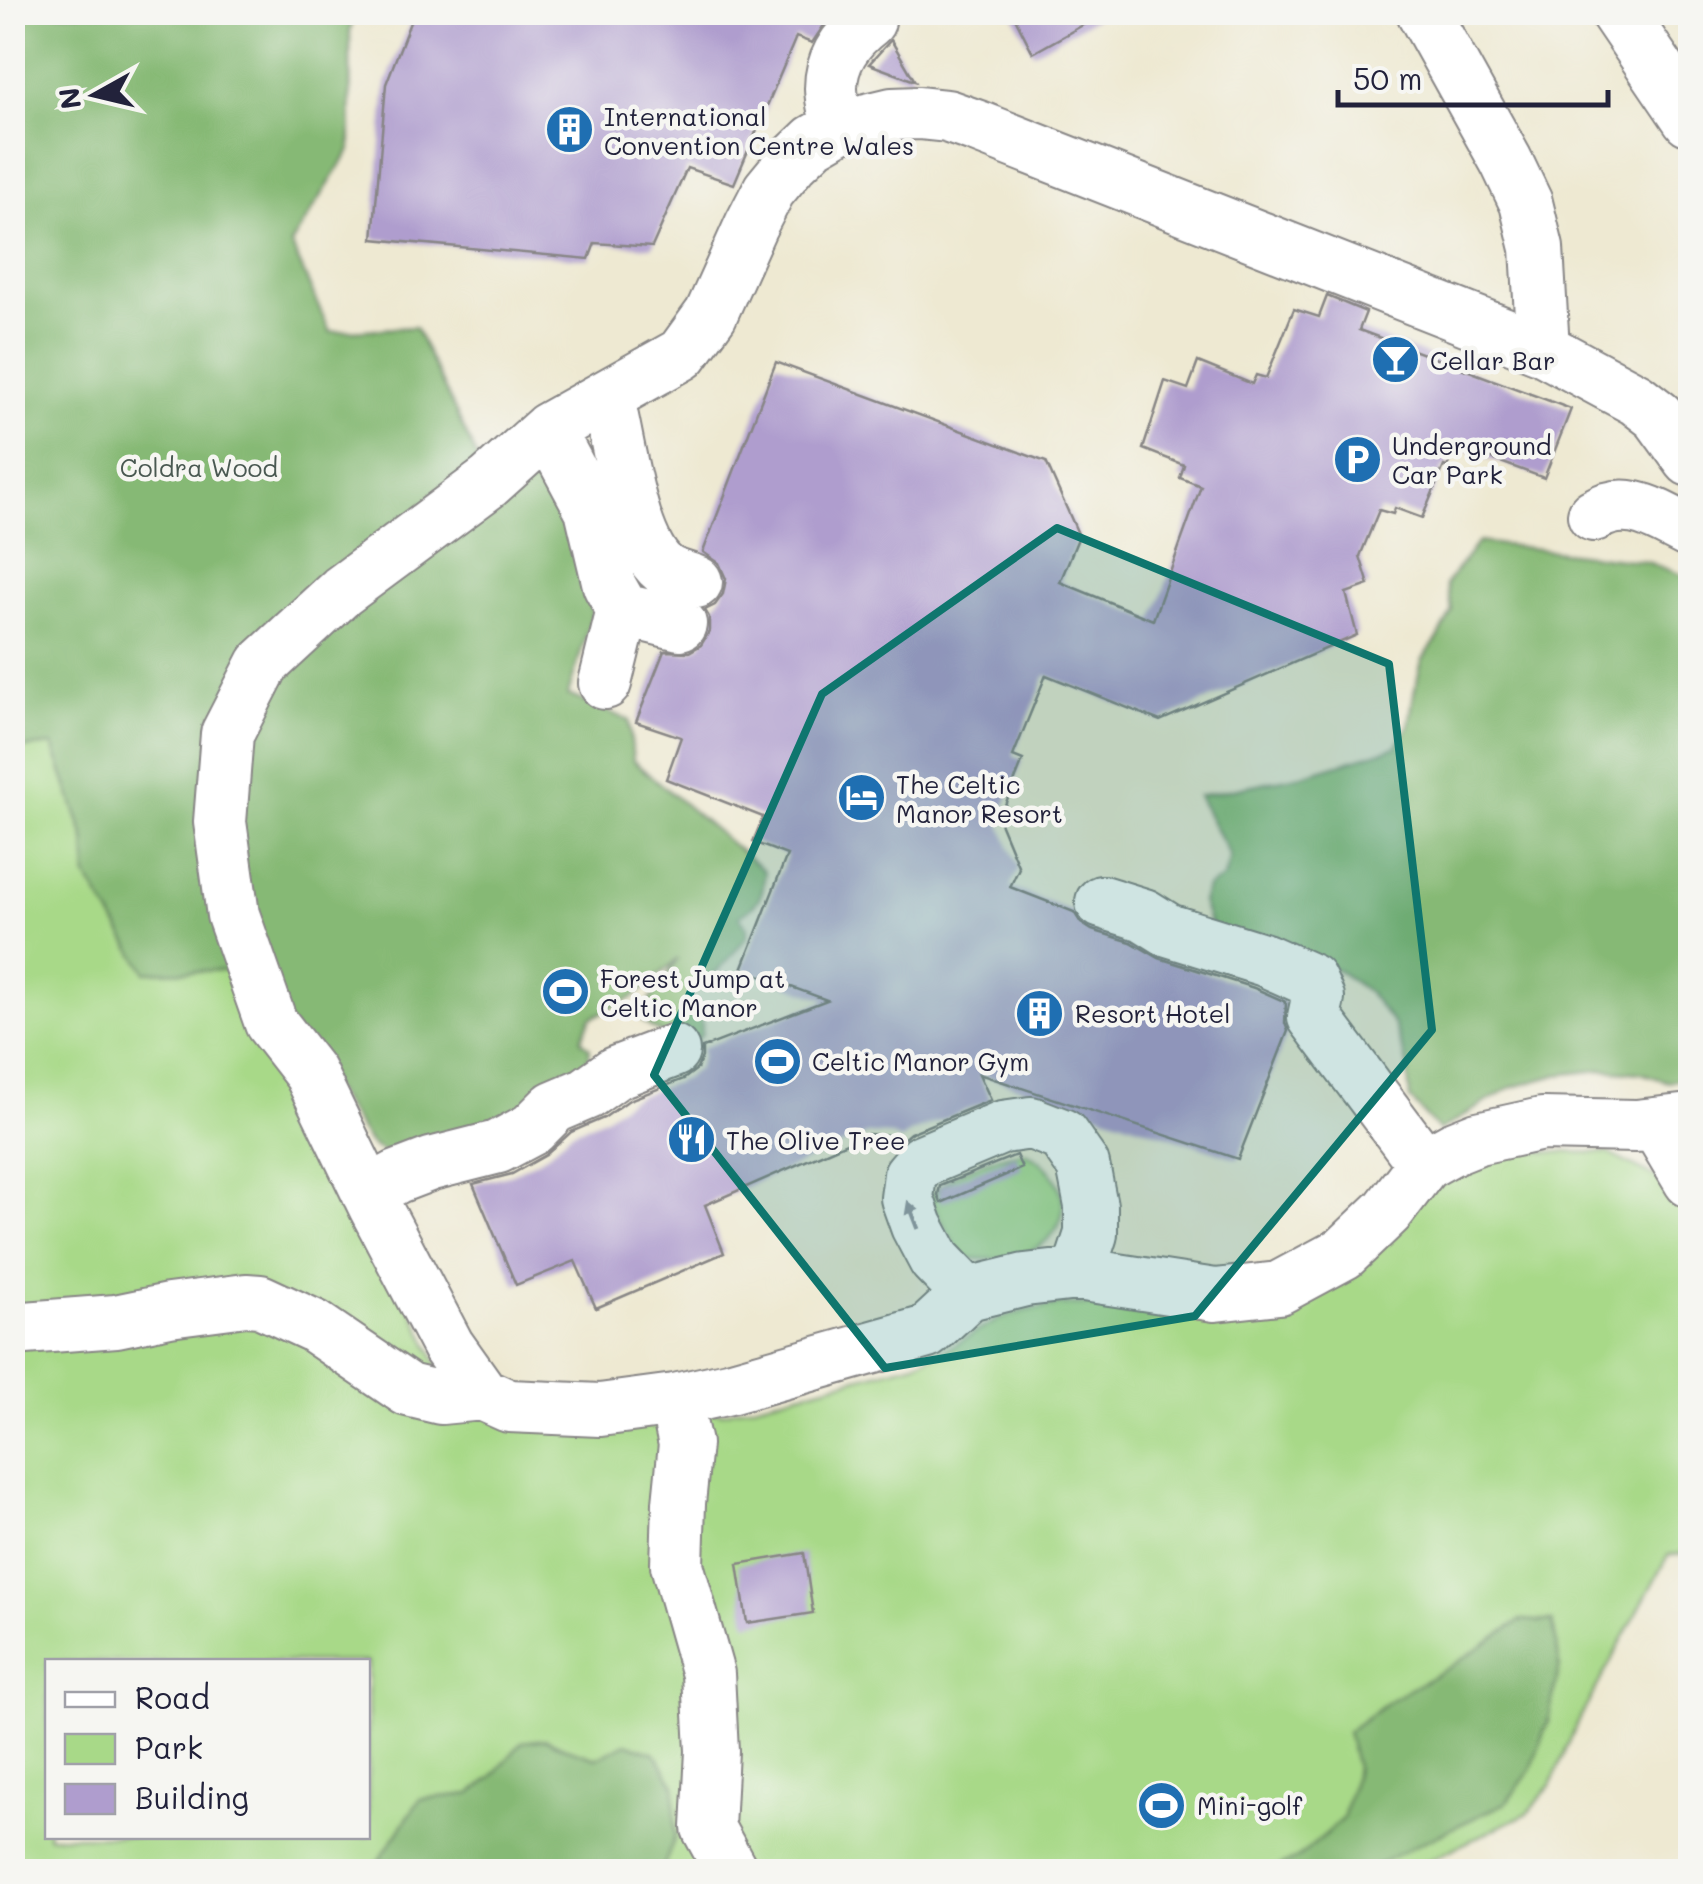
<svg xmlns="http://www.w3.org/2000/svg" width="1703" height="1884" font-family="Mali,sans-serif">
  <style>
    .green { fill: #a8d988; stroke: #657e62; stroke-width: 2.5; fill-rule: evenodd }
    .forest { fill: #86b974; stroke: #546e58; stroke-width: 2.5 }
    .building { fill: #af9dce }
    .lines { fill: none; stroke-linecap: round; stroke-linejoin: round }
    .minor-casing { stroke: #888686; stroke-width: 56 }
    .highway-casing { stroke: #888686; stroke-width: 59 }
    .minor { stroke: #fff; stroke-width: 52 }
    .highway { stroke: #fff; stroke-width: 55 }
    .oneway { fill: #9c9ca7 }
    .marked { fill: #0f766e; fill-opacity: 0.2; stroke: #0f766e; stroke-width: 8; stroke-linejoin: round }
    .labels { text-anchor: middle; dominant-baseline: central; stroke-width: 9; stroke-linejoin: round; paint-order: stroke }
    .poi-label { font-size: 25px; fill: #22223b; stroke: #f6f6f2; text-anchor: start }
    .park-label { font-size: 25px; fill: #4a5952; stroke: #f6f6f2 }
  </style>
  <rect width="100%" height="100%" fill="#f6f6f2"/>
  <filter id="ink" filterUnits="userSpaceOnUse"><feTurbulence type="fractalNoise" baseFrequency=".01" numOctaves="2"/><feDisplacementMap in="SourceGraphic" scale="20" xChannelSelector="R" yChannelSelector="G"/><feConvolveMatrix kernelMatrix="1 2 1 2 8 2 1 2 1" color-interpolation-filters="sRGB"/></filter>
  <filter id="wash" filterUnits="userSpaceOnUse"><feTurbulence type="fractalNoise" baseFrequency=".0048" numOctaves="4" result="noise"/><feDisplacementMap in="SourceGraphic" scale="40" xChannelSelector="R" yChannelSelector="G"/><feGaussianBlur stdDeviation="2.25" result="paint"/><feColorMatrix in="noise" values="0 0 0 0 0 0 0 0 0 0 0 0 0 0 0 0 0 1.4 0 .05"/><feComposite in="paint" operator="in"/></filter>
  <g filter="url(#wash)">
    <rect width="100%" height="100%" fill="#eee9d2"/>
    <!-- green -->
    <path class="green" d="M53 745 85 838 87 877 253 970 443 1376 722 1413 915 1363 944 1351 1000 1319 1025 1311 1059 1305H1089L1180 1318 1221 1317 1421 1194 1503 1151 1607 1153 1665 1182 1690 1215V1553L1668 1555 1576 1726 1551 1785 1528 1813 1407 1871H13L12 749ZM48 1662H368V1836H48Z
      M1024 1152C1056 1165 1078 1207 1051 1236 1029 1260 992 1262 962 1257L929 1198C949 1172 992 1156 1024 1152Z"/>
    <!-- forest -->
    <path class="forest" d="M12 13H355L350 31 351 149 291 244 330 332 415 327 489 482C515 483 539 476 560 494L591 585 592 615 568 695 629 720 633 761 764 871C765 894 759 904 739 916L747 928V937L716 973 693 983 686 1005 702 1020V1033L695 1043C674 1040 653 1033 639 1017L678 959 634 997 591 1018 581 1040 590 1048 588 1070 577 1088 395 1159 370 1144 253 970 146 972 87 877 85 838 53 745 13 749Z
      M1478 542 1647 562 1685 576 1690 585V1076L1669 1082 1641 1073 1601 1070 1557 1075 1510 1088 1439 1131 1410 1099 1407 1064 1394 1025 1369 993 1337 970 1211 928 1202 902 1207 887 1224 878 1230 856 1198 796 1302 775 1396 747 1409 725 1414 693 1422 660 1439 637 1452 611 1446 584Z
      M1521 1620 1553 1622 1560 1665 1548 1721 1531 1770 1506 1803 1410 1848 1366 1871H1270L1299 1857 1343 1819 1356 1768 1347 1732 1389 1701 1453 1665Z
      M546 1739 563 1747 597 1758 626 1743 655 1753 675 1785V1837L662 1871H372L420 1799 471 1794 491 1778 522 1742Z"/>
    <g id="blocks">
      <!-- building -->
      <path class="building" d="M414 12H833L812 43 796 37 734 184 687 168 652 247 595 243 589 259 373 239 386 84Z
        M1012 12H1106L1033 53Z
        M891 40 894 45 915 81 869 64Z
        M1327 296 1366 312 1359 330 1571 409 1544 478 1457 446 1447 467 1444 466 1422 518 1395 508 1393 514 1379 510 1360 556 1369 585 1346 593 1357 635 1160 721 1046 675 1013 756 1023 760 999 820 1019 868 1010 887 1074 912 1081 923 1092 930 1131 942 1159 958 1254 988 1286 1002 1285 1023 1288 1031 1238 1159 979 1074 991 1100 910 1133 902 1140 888 1135 867 1134 705 1205 724 1253 596 1308 575 1261 516 1285 473 1184 512 1174 546 1155 571 1132 604 1118 629 1100 684 1079 697 1069 702 1057V1048L827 1000 742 969 787 855 753 842 763 817 666 779 681 737 636 722 664 651 689 652 701 645 709 632V617L705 610 715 605 723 594 726 579 719 563 703 552 776 362 1046 462 1079 536 1060 582 1153 620 1201 486 1180 478 1184 465 1143 449 1165 381 1188 389 1198 362 1252 384 1256 375 1266 378 1294 309 1319 317Z
        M1016 1155 1022 1168 941 1203 938 1195 940 1186Z
        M804 1553 813 1613 747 1623 738 1564Z"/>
    </g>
  </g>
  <g filter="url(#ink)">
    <use href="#blocks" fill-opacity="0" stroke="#888686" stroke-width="2.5"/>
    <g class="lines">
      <defs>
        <path id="minor" d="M1423 12 1506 161 1526 203 1537 248 1543 349
          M838 127C836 115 831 101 831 88 831 59 848 37 869 21
          M607 396C619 438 630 549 667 571 675 576 687 578 696 582
          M548 429 591 509 609 585 623 610 680 624
          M1594 515C1629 494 1658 517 1690 532
          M605 683 623 610
          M1102 902 1144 915 1168 930 1265 960 1310 980 1318 998 1314 1017 1424 1164
          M1656 1124 1690 1181
          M368 1193 397 1177 431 1164 498 1147 532 1129 554 1107 587 1093 615 1073 673 1051
          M968 1294 935 1260 917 1226 907 1198 910 1175 922 1161 1003 1127 1031 1123 1062 1135 1083 1165 1091 1206V1234L1078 1274
          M12 1329 116 1321 169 1310 246 1300 260 1301 314 1326 408 1390 441 1398 482 1394 509 1406 600 1410 675 1400 729 1388 927 1332 968 1294 1025 1280 1078 1274 1215 1295 1279 1288 1344 1253 1388 1211 1424 1164 1453 1148 1478 1138 1542 1124 1636 1126 1690 1120
          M482 1394 448 1346 375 1207 310 1073 271 1023 233 915 220 822 227 734 263 664 342 591 489 482 548 429 682 354 711 314 751 225 769 190 792 162 814 141 838 127 892 114 919 113 947 116 978 127 1543 349 1636 399 1658 416 1690 460
          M675 1400 685 1444 679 1503 677 1565 708 1674 712 1751 708 1828 732 1872"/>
        <path id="highway" d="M1618 12 1690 118"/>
      </defs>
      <!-- minor casing -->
      <use href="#minor" class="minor-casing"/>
      <!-- highway casing -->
      <use href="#highway" class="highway-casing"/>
      <!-- minor -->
      <use href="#minor" class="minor"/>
      <!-- highway -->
      <use href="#highway" class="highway"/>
    </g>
    <!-- one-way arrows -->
    <defs><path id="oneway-solid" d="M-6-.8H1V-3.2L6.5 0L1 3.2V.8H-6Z" transform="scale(2.5)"/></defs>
    <use class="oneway" href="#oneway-solid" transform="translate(913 1215) rotate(-111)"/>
  </g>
  <!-- marked area -->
  <path class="marked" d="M1057 528 1389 664 1432 1030 1195 1316 885 1368 654 1075 822 694Z"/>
  <!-- icons -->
  <defs>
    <symbol id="building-disc" viewBox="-11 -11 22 22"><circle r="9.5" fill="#1f6fb2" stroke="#f6f6f2"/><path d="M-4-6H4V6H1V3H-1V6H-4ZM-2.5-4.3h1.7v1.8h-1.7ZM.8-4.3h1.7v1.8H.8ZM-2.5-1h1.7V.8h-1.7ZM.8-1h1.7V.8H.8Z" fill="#fff"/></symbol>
    <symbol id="bar-disc" viewBox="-11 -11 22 22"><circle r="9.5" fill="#1f6fb2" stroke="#f6f6f2"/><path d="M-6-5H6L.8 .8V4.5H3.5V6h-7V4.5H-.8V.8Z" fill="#fff"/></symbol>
    <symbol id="parking-disc" viewBox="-11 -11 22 22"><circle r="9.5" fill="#1f6fb2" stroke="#f6f6f2"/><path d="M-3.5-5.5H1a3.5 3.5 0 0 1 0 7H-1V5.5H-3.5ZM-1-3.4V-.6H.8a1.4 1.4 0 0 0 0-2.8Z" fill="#fff"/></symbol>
    <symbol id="hotel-disc" viewBox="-11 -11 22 22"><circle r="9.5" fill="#1f6fb2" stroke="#f6f6f2"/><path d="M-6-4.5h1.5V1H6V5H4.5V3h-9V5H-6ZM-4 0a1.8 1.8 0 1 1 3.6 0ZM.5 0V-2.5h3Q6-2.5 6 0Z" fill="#fff"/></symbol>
    <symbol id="stadium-disc" viewBox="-11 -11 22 22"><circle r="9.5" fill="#1f6fb2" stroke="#f6f6f2"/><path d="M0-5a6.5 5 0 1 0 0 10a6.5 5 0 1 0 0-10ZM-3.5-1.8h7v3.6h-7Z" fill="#fff"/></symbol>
    <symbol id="restaurant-disc" viewBox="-11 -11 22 22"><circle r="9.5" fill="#1f6fb2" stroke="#f6f6f2"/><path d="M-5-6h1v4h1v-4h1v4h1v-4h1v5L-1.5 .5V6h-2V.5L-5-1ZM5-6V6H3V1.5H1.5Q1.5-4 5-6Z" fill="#fff"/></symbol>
  </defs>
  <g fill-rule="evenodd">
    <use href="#building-disc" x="542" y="102" width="55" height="55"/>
    <use href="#bar-disc" x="1368" y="332" width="55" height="55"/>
    <use href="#parking-disc" x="1330" y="432" width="55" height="55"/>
    <use href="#hotel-disc" x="834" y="770" width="55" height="55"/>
    <use href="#stadium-disc" x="538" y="964" width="55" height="55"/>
    <use href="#building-disc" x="1012" y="986" width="55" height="55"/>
    <use href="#stadium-disc" x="750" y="1034" width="55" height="55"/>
    <use href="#restaurant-disc" x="664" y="1112" width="55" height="55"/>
    <use href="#stadium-disc" x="1134" y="1778" width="55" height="55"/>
  </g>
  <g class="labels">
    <!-- poi labels -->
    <g class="poi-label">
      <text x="604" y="116">International<tspan x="604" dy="29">Convention Centre Wales</tspan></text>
      <text x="1430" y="360">Cellar Bar</text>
      <text x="1392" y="445">Underground<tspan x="1392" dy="29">Car Park</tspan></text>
      <text x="896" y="784">The Celtic<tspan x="896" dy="29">Manor Resort</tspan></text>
      <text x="600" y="978">Forest Jump at<tspan x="600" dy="29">Celtic Manor</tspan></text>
      <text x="1075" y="1013">Resort Hotel</text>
      <text x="812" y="1061">Celtic Manor Gym</text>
      <text x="726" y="1140">The Olive Tree</text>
      <text x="1197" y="1805">Mini-golf</text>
    </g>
    <!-- park labels -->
    <g class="park-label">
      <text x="199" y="467">Coldra Wood</text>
    </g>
  </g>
  <!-- margin -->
  <rect width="1703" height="1884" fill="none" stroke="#f6f6f2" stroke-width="50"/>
  <!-- legend -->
  <rect x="45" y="1659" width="325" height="180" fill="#f6f6f2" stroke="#a1a1a9" stroke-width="2.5"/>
  <rect x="65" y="1692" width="50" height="15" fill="#ffffff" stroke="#a1a1a9" stroke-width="2.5"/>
  <text x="135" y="1709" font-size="30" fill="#22223b">Road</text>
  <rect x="65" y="1734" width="50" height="30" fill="#a8d988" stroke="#a1a1a9" stroke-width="2.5"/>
  <text x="135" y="1759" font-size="30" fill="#22223b">Park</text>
  <rect x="65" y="1784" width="50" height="30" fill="#af9dce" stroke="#a1a1a9" stroke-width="2.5"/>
  <text x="135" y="1809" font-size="30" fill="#22223b">Building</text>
  <!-- north arrow -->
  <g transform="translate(95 95) rotate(262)" stroke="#f6f6f2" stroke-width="8" paint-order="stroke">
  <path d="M0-8L18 38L0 25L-18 38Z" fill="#22223b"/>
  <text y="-15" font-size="28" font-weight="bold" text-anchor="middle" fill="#22223b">N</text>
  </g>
  <!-- scale -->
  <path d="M1338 90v15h270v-15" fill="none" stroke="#22223b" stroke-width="5"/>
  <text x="1353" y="90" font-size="30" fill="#22223b" stroke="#f6f6f2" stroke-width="8" paint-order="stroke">50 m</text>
</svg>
